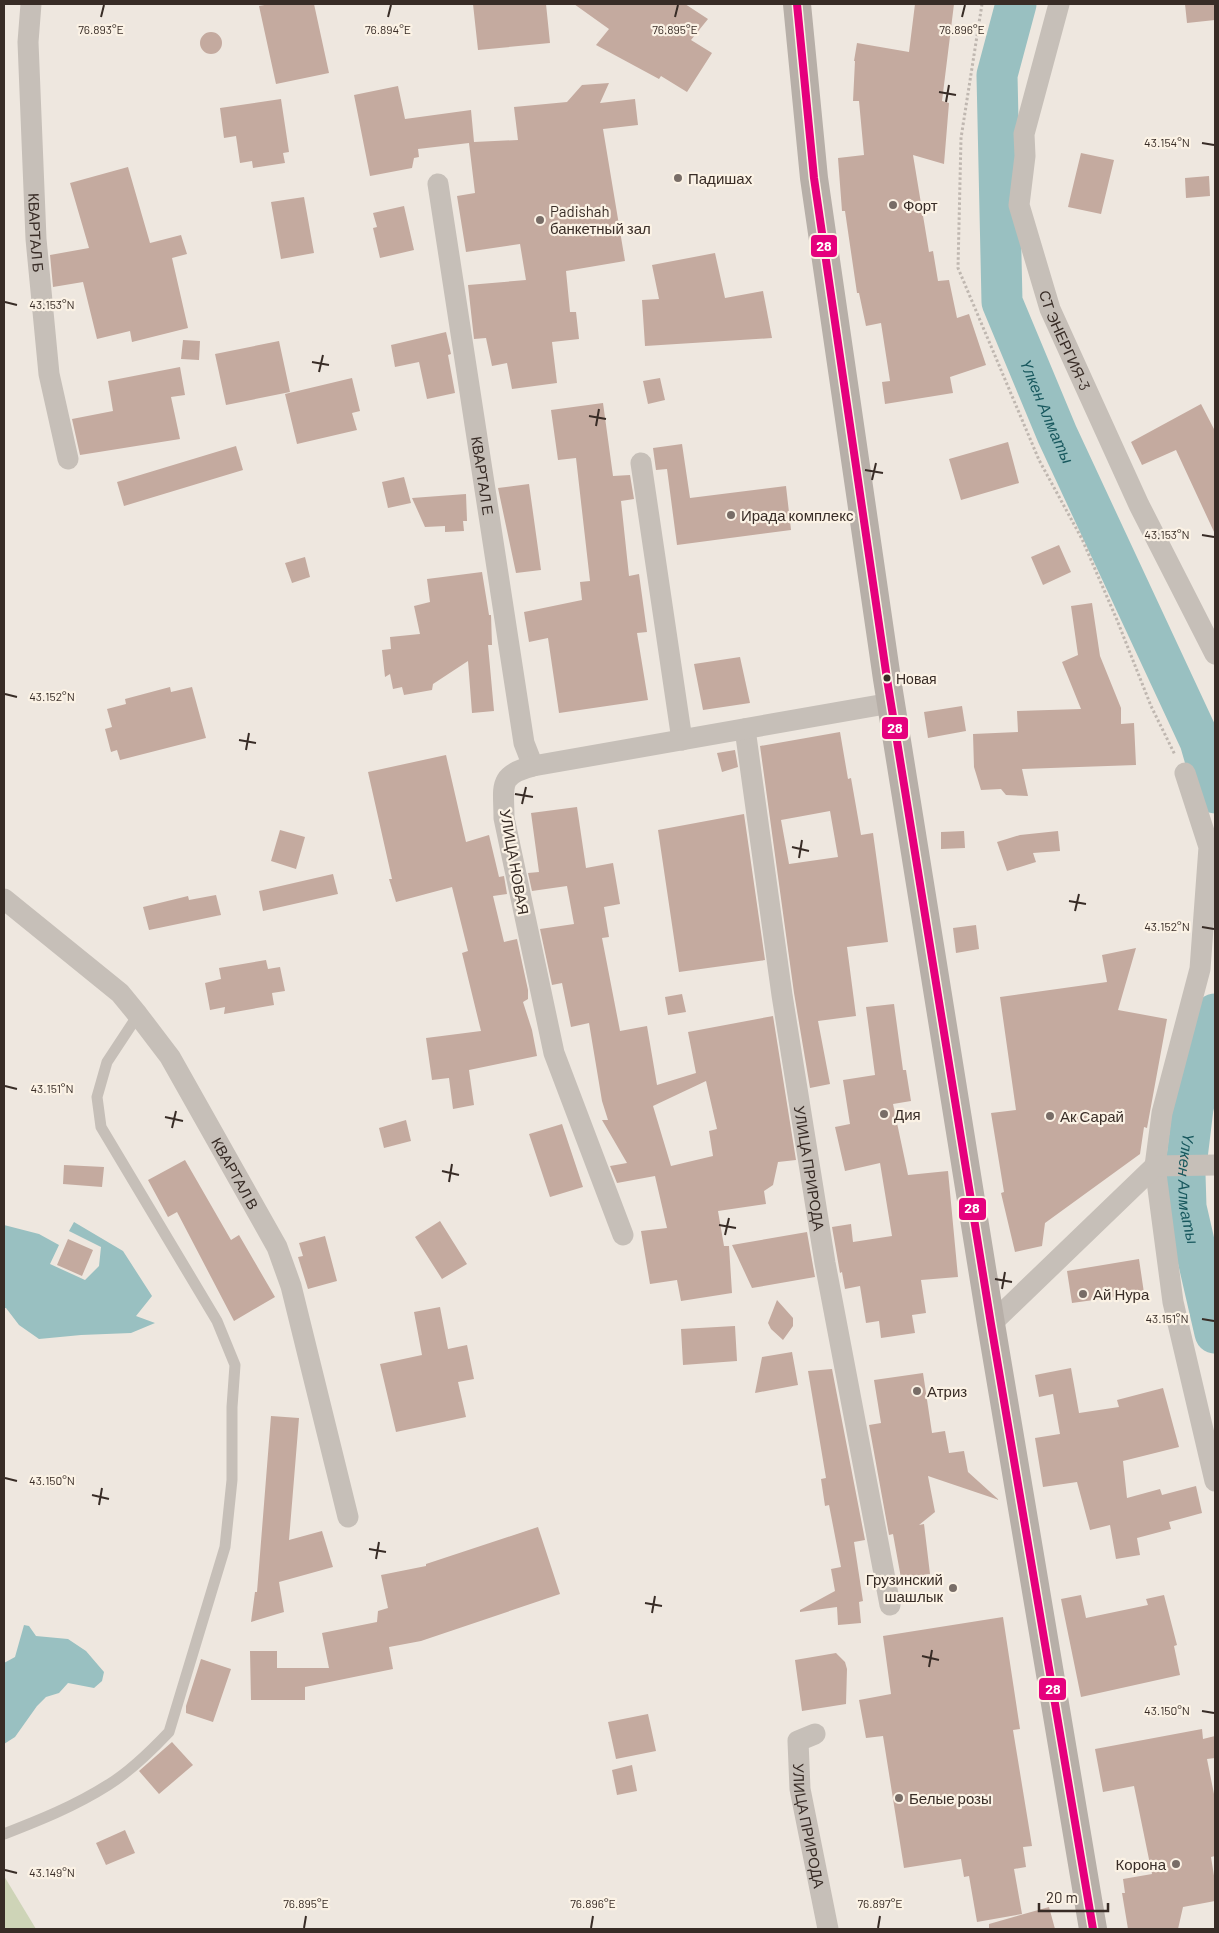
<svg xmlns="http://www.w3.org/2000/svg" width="1219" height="1933" font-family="Barlow,sans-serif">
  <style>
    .green { fill: #ced4b7 }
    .water { fill: #99c0c1 }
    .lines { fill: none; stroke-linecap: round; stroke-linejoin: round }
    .river { stroke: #99c0c1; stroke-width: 41 }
    .building { fill: #c4aa9f; fill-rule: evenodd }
    .path { stroke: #bfb7b0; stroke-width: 3; stroke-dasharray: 2.5 2.5; stroke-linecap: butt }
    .lane { stroke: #c6bfb8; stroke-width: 11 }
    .street { stroke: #c6bfb8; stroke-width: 21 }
    .secondary { stroke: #b7afa8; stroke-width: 28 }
    .bus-1-casing { stroke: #fbf2e5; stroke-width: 11 }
    .bus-1 { stroke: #e5007d; stroke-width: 8 }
    .ticks { fill: none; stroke: #382c26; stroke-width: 2 }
    .poi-dot { fill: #786d67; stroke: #fbf2e5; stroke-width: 2 }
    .bus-dot { fill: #382c26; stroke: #fbf2e5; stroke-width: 2 }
    .labels { text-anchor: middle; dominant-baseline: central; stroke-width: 4.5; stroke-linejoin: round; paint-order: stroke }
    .bus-label { font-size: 14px; fill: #382c26; stroke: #fbf2e5; text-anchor: start }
    .poi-label { font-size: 15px; fill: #382c26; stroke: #fbf2e5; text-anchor: start }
    .street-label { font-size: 15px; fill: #382c26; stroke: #fbf2e5 }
    .water-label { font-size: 16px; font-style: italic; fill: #17575d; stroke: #fbf2e5 }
    .ticks-label { font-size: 12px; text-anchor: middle; fill: #382c26; stroke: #fbf2e5; stroke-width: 4.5; stroke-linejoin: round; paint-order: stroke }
    .line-badge { stroke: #fbf2e5; stroke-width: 2 }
    .badge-label { font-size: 14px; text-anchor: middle; font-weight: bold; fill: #fff }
  </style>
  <rect width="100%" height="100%" fill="#eee7df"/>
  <!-- green -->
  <path class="green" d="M4 1876 36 1929H4Z"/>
  <!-- water -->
  <path class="water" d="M74 1222 123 1251 152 1296 136 1316 155 1323 131 1333 81 1335 39 1339 19 1325 6 1308H4V1225L39 1234 59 1245 50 1264 85 1280 99 1266 101 1247 69 1231Z
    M24 1625 29 1626 36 1636 68 1639 86 1651 104 1672 102 1681 94 1688 68 1683 59 1693 46 1697 37 1706 15 1737 4 1744V1663L15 1657Z"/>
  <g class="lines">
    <!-- river -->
    <g class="river">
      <path id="s1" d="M1016 4 997 75 1002 302 1057 434 1200 741 1215 793"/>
      <path id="s2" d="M1215 1014 1193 1108 1185 1174 1186 1207 1215 1333"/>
    </g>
  </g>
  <!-- building -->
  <path class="building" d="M270 4H314L329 73 276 84 259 6Z
    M473 4H546L550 43 478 50Z
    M574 4H685L708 19 691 40 712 53 687 92 661 76 659 79 596 45 609 29Z
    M915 4H954L942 101 949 103 944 164 913 155 929 252 933 251 938 281 949 280 957 318 969 314 986 365 950 377 953 393 885 404 882 382 890 381 881 323 866 326 859 293H857L845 211H842L838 158 864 155 859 101H853L855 61H854L857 43 909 52Z
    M1185 4H1215V20L1187 23Z
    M200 43a11 11 0 1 1 22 0a11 11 0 1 1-22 0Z
    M609 83 600 103 635 99 638 125 603 129 625 261 566 271 570 312H576L579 339 552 342 557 383 512 389 507 363 492 366 486 338 474 339 468 285 526 280 520 244 466 252 457 196 475 193 469 143 418 149 419 157 414 158 412 168 370 176 354 95 398 86 405 119 471 110 474 142 518 140 514 107 567 102 582 85Z
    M281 99 289 152 283 153 285 163 253 168 252 161 240 163 236 136 224 138 220 108Z
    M1081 153 1114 160 1101 214 1068 207Z
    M128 167 150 243 181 235 187 254 172 258 188 328 132 342 130 331 97 339 83 282 53 287 50 255 89 248 70 183Z
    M1209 176 1210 196 1186 198 1185 178Z
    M304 197 314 253 281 259 271 202Z
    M404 206 414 250 380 258 373 228 377 227 373 213Z
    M715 253 725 298 763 291 772 338 645 346 642 300 659 299 652 265Z
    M446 332 451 354 448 355 455 393 427 399 419 362 395 367 391 345Z
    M183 340 200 341 199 360 181 359Z
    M279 341 290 392 226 405 215 354Z
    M180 367 185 395 171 397 180 439 80 455 72 419 113 411 108 381Z
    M352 378 360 411 352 413 357 430 297 444 285 394Z
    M660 378 665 400 648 404 643 381Z
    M603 403 613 476 630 475 634 499 621 501 629 576 639 574 647 632 637 633 648 700 559 713 548 638 529 642 524 612 582 600 580 582 590 581 576 458 558 460 551 410Z
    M1201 404 1215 431V534L1176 450 1142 465 1131 442Z
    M1008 442 1019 483 961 500 949 459Z
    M682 444 690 498 786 486 791 530 677 545 667 469 656 470 653 448Z
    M236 446 243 470 124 506 117 482Z
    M404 477 411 503 388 508 382 482Z
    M529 484 541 570 516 573 498 488Z
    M466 494 467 521H463L464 531 445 532V526L425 527 412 498Z
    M1059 545 1071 572 1043 585 1031 557Z
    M305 557 310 577 292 583 285 563Z
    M482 572 489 615H491L492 645H488L494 711 472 713 468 661 433 684 432 690 404 695 402 687 393 689 390 674 385 677 382 650 391 649 390 637 420 634 414 606 430 602 427 579Z
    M1092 603 1100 656 1121 708V724L1134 723 1136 765 1022 769 1028 796 1006 795 1001 789 981 790 974 767 973 734 1018 732 1017 711 1081 709 1062 662 1078 655 1071 606Z
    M740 657 750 703 703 710 694 664Z
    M170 687 171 692 192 687 206 738 120 760 117 750 111 752 105 729 112 727 107 709 126 704 125 699Z
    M962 706 966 731 928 738 924 712Z
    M840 732 848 779 851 778 861 835 873 833 888 942 847 947 856 1016 818 1021 830 1084 810 1088 794 993 760 746ZM830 811 838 857 789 864 781 820Z
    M735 750 738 767 722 772 717 753Z
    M446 755 466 842 489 835 499 877 504 876 507 894 493 896 504 942 517 939 528 990V999L523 1002 532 1030 537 1056 469 1070 474 1105 453 1109 449 1078 432 1080 426 1038 481 1031 462 953 468 951 452 887 396 902 389 879H392L368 772Z
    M577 807 586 868 613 863 620 904 604 907 609 937 602 938 620 1031 647 1026 657 1085 696 1073 688 1032 773 1016 796 1160 778 1162 773 1185 764 1191 766 1204 718 1211 724 1246H729L732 1293 681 1301 677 1280 650 1284 641 1231 667 1228 655 1176 617 1183 610 1166 627 1163 602 1120H608L602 1101 589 1023 571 1027 562 983 552 985 540 929 574 924 567 886 532 891 528 873 539 872 531 813ZM706 1081 717 1129 709 1131 713 1156 671 1166 653 1106Z
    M744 814 765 960 679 972 658 830Z
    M280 830 305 837 296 869 271 861Z
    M964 831 965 848 941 849V832Z
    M1058 831 1060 851 1033 853 1036 862 1007 871 997 842 1020 835Z
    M333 874 338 894 263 911 259 891Z
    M216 895 221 915 149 930 143 907 188 896 189 900Z
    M976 925 979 949 956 953 953 928Z
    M1136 948 1118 1010 1167 1019 1147 1128 1144 1127 1140 1154 1045 1223 1042 1246 1015 1252 1001 1193 1004 1192 991 1113 1016 1110 1000 997 1107 982 1102 955Z
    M266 960 268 969 280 967 285 991 272 993 274 1005 224 1014 225 1007 210 1010 205 983 221 979 219 968Z
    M682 994 686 1012 668 1015 665 997Z
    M894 1004 903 1070H906L911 1101 893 1104 908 1175 948 1171 958 1277 921 1280 926 1313 912 1315 915 1333 881 1338 879 1321 866 1323 860 1286 845 1289 842 1272 840 1273 832 1227 851 1224 853 1242 892 1236 880 1163 845 1171 835 1127 850 1124 843 1080 875 1075 866 1007Z
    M406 1120 411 1141 384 1148 379 1128Z
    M562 1124 583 1187 550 1197 529 1134Z
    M185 1160 231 1240 239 1235 275 1297 234 1321 177 1212 168 1217 148 1180Z
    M64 1165 104 1167 102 1187 63 1184Z
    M440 1221 467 1264 442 1279 415 1237Z
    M807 1232 815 1277 752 1288 732 1245Z
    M325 1236 337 1281 308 1289 298 1257 303 1256 299 1243Z
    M68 1239 93 1250 82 1276 57 1265Z
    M1139 1259 1144 1293 1072 1303 1067 1271Z
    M777 1300 793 1318V1326L783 1340 771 1329 768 1323Z
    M440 1307 448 1349 467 1345 474 1379 458 1382 466 1417 396 1432 380 1364 422 1355 414 1312Z
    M735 1326 737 1361 683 1365 681 1329Z
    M792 1352 798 1385 755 1393 762 1357Z
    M1071 1368 1079 1413 1119 1407 1117 1400 1163 1388 1179 1447 1123 1461 1127 1498 1160 1489 1162 1495 1196 1486 1202 1513 1169 1522 1171 1529 1137 1538 1140 1555 1116 1559 1110 1525 1090 1530 1077 1482 1043 1487 1035 1438 1060 1434 1053 1394 1039 1397 1035 1375Z
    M832 1369 865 1540 854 1542 863 1601 859 1602 861 1623 838 1625 837 1607 800 1612V1610L835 1591 831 1569 841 1567 829 1505 825 1506 821 1479 826 1478 808 1371Z
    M923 1373 932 1433 945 1431 949 1453 964 1451 968 1472 999 1500 928 1476 935 1512 919 1525 924 1524 930 1574 901 1578 893 1534 889 1535 869 1425 881 1423 874 1380Z
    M271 1416 299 1418 289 1540 322 1531 333 1567 279 1582 284 1612 251 1622 255 1592H257Z
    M538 1527 560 1594 421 1641 389 1647 393 1669 305 1687V1700H251L250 1651H277V1668H329L322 1633 377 1622 378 1611 388 1608 381 1575 426 1566V1564Z
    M1081 1595 1086 1618 1148 1605 1146 1599 1164 1595 1177 1645 1174 1646 1180 1675 1081 1697 1061 1599Z
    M1003 1617 1020 1729 1013 1730 1032 1846 1023 1847 1026 1867 1014 1869 1022 1914 977 1922 969 1876 964 1877 961 1859 904 1868 883 1736 866 1738 859 1700 891 1694 883 1636Z
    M836 1653 845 1662 847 1669 846 1704 802 1711 795 1660Z
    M201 1659 231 1669 213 1722 186 1713V1706Z
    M648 1714 656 1751 616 1759 608 1722Z
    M1202 1729 1203 1739 1215 1736V1758L1207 1759 1215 1799V1856L1211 1857 1215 1882V1901L1183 1907 1178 1929H1128L1122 1893H1125L1123 1879 1152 1874 1134 1786 1103 1792 1095 1749Z
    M172 1742 193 1765 159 1794 139 1771Z
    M632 1765 637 1791 617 1795 612 1770Z
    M125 1830 135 1853 106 1865 96 1843Z
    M1049 1907 1055 1929H989V1924Z"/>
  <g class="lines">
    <!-- path -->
    <path class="path" d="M982 4 961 138 958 268 1039 460 1082 539 1117 620 1151 706 1175 755"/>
    <!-- lane -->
    <path class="lane" d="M4 1834C40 1820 75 1806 108 1785 131 1771 151 1751 169 1732L225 1547 232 1480V1407L235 1365 217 1321 101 1127 97 1097 107 1062 138 1015"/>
    <!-- street -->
    <g class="street">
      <path id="s3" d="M31 4 28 42 36 239 49 374 68 459"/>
      <path id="s4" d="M1059 4 1024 134 1025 156 1019 205 1050 309 1139 505 1215 654"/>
      <path id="s5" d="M438 184 524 743 533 766"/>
      <path d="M641 463 682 740"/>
      <path id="s6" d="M745 729 782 995 825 1263 890 1605"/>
      <path d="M1185 773 1209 847 1200 969 1162 1113 1155 1166 1173 1302 1215 1481"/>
      <path id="s7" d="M4 899 120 993 138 1015 170 1057 277 1247 291 1286 348 1517"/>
      <path d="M623 1235 554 1053 504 818C504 787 497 775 533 766L891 703"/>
      <path d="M991 1324 1155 1166 1215 1165"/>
      <path id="s8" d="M815 1734 798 1741 800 1789 828 1929"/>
    </g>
    <!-- secondary -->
    <path class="secondary" d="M797 4 814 178 887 679 991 1324 1093 1929"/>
    <defs>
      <path id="bus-1" d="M797 4 814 178 887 679 991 1324 1093 1929"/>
    </defs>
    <!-- bus-1 casing -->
    <use href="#bus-1" class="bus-1-casing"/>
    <!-- bus-1 -->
    <use href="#bus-1" class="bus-1"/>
  </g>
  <!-- ticks -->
  <path class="ticks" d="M101 17 104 5M388 17 391 5M675 17 678 5M962 17 965 5M939 92 956 95M946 102 949 85M1202 143 1214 145M5 302 17 305M312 362 329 365M319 372 323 355M589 416 606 419M596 426 599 409M865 470 883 473M872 480 876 463M1202 535 1214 537M5 694 17 697M239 740 256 743M246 750 249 733M515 794 533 797M522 804 526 787M792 847 809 851M799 858 802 840M1069 901 1086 904M1075 911 1079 894M1202 927 1214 929M5 1086 17 1089M165 1117 183 1121M172 1128 176 1111M442 1171 459 1175M449 1182 452 1164M719 1225 736 1228M725 1235 729 1218M995 1279 1012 1282M1002 1289 1005 1272M1202 1319 1214 1321M5 1478 17 1481M92 1495 109 1499M99 1505 102 1488M369 1549 386 1552M376 1559 379 1542M645 1603 662 1606M652 1613 655 1596M922 1656 939 1660M929 1667 932 1650M1202 1711 1214 1713M5 1870 17 1873M304 1928 306 1916M591 1928 593 1916M878 1928 880 1916"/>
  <!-- markers -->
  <g class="poi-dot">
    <circle cx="678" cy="178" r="5"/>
    <circle cx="893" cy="205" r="5"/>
    <circle cx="540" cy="220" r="5"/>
    <circle cx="731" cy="515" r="5"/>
    <circle cx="884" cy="1114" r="5"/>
    <circle cx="1050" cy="1116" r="5"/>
    <circle cx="1083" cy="1294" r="5"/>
    <circle cx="917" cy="1391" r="5"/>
    <circle cx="953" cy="1588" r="5"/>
    <circle cx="899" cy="1798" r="5"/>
    <circle cx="1176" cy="1864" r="5"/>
  </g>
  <circle class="bus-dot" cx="887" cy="678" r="4.5"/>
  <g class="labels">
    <!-- bus labels -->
    <g class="bus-label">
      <text x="896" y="678">Новая</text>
    </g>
    <!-- poi labels -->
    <g class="poi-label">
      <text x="688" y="178">Падишах</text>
      <text x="903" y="205">Форт</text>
      <text x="550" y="211">Padishah<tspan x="550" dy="17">банкетный зал</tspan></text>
      <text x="741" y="515">Ирада комплекс</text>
      <text x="894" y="1114">Дия</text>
      <text x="1060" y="1116">Ак Сарай</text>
      <text x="1093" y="1294">Ай Нура</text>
      <text x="927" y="1391">Атриз</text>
      <text x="943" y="1579" text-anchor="end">Грузинский<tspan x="943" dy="17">шашлык</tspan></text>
      <text x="909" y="1798">Белые розы</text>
      <text x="1166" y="1864" text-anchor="end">Корона</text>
    </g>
    <!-- street labels -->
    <g class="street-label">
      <text stroke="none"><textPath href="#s3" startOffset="229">КВАРТАЛ Б</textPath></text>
      <text stroke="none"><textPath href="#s4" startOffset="349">СТ ЭНЕРГИЯ-3</textPath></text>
      <text stroke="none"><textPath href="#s5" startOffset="295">КВАРТАЛ Е</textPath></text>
      <text transform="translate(515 862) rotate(80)">УЛИЦА НОВАЯ</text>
      <text stroke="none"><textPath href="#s6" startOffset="444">УЛИЦА ПРИРОДА</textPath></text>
      <text stroke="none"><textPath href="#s7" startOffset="364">КВАРТАЛ В</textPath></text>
      <text stroke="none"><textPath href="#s8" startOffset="104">УЛИЦА ПРИРОДА</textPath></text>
    </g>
    <!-- water labels -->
    <g class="water-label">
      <text stroke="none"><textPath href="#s1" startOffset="419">Үлкен Алматы</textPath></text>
      <text stroke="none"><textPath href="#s2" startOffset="178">Үлкен Алматы</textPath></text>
    </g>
  </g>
  <g class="ticks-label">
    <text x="101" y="34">76.893°E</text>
    <text x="388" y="34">76.894°E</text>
    <text x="675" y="34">76.895°E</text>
    <text x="962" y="34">76.896°E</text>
    <text x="1167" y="147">43.154°N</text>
    <text x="52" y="309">43.153°N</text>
    <text x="1167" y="539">43.153°N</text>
    <text x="52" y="701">43.152°N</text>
    <text x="1167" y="931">43.152°N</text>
    <text x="52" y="1093">43.151°N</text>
    <text x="1167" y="1323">43.151°N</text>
    <text x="52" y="1485">43.150°N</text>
    <text x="1167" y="1715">43.150°N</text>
    <text x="52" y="1877">43.149°N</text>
    <text x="306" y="1908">76.895°E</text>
    <text x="593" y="1908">76.896°E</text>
    <text x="880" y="1908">76.897°E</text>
  </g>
  <g class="line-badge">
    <rect x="810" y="234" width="28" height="24" rx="5" fill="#e5007d"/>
    <rect x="881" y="716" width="28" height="24" rx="5" fill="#e5007d"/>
    <rect x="958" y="1197" width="29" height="24" rx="5" fill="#e5007d"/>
    <rect x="1038" y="1677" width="29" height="24" rx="5" fill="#e5007d"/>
  </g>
  <g class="badge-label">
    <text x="824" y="251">28</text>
    <text x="895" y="733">28</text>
    <text x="972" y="1213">28</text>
    <text x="1053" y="1694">28</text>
  </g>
  <!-- border -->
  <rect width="1219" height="1933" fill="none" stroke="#382c26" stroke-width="10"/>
  <!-- scale -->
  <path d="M1039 1903v8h69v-8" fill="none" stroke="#382c26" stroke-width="2.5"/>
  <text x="1046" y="1903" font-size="15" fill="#382c26" stroke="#fbf2e5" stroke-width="4" paint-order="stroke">20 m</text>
</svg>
